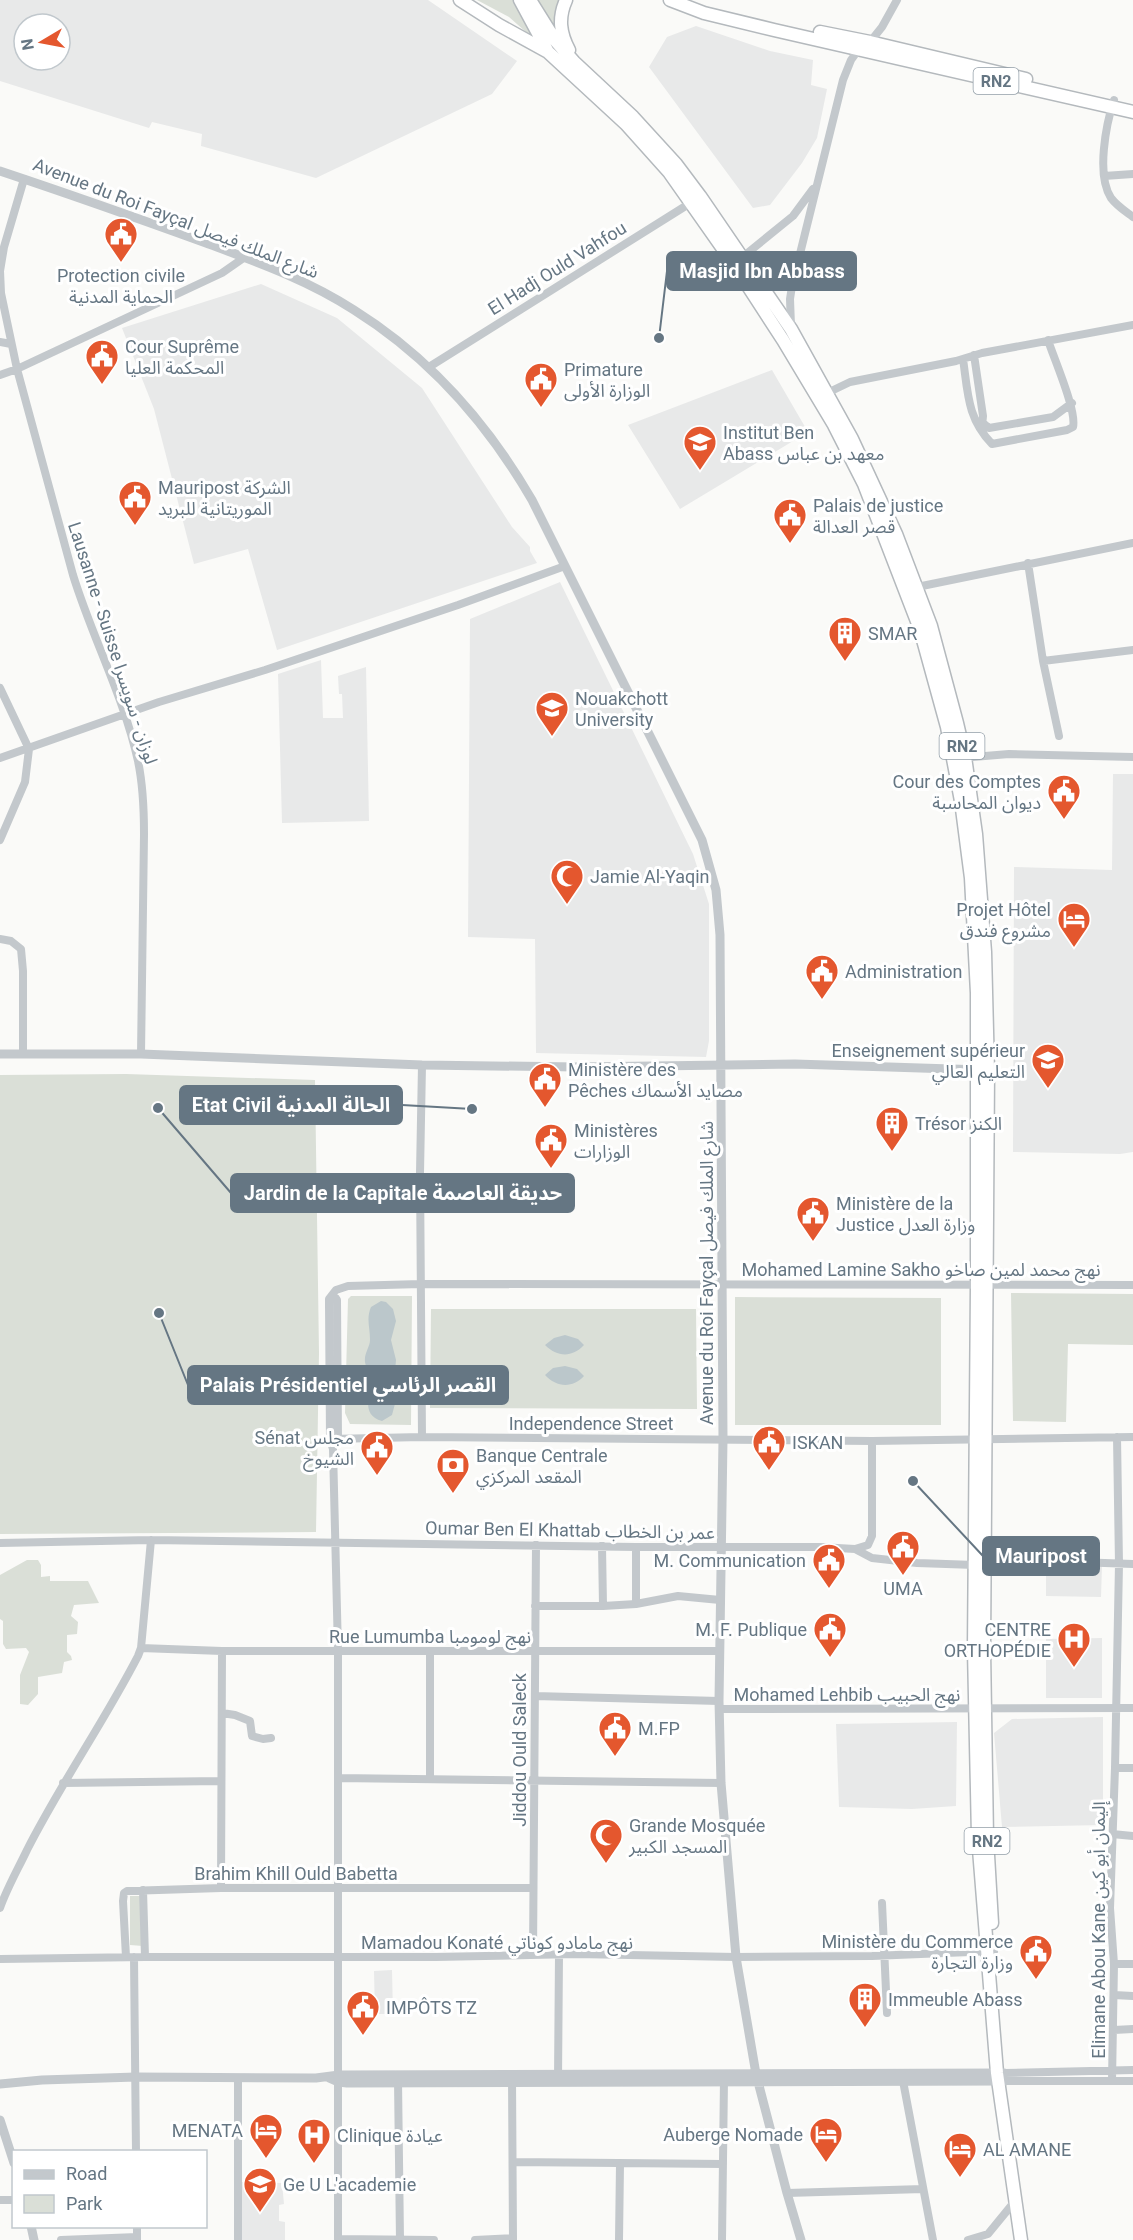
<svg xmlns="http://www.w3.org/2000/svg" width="1133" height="2240" font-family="Roboto,'Noto Sans Arabic',sans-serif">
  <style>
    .built { fill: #e8e9e9; fill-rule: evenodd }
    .green { fill: #dadfd7 }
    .water { fill: #bbc7cb }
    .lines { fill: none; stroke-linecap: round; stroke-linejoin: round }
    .trunk-casing { stroke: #b4b9bd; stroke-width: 15 }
    .minor { stroke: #c3c8cc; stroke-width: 8 }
    .tertiary { stroke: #c3c8cc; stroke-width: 9 }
    .trunk { stroke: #fff; stroke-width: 12 }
    .labels { text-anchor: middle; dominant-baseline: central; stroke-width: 6; stroke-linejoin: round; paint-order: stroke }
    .shield { fill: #fff; stroke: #939fa8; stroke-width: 1.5 }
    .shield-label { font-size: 16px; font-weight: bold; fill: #657683 }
    .street-label { font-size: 18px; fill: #657683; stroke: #fff }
    .poi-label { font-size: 18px; fill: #657683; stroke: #fff; text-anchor: start }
    .leader { fill: none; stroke: #657683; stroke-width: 2 }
    .callout-dot { fill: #657683; stroke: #fff; stroke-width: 2 }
    .callout { fill: #657683; stroke: #657683; stroke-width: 2 }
    .callout-label { font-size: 20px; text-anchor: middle; font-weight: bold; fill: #fff }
  </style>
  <rect width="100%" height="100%" fill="#fafaf8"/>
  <!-- built -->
  <path class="built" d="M0 0H428L517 61 492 94 316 178 201 146 202 134 152 122 149 128 0 81ZM24 24H60V60H24Z
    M696 26 770 51 813 60 811 85 827 89 817 138 802 163 770 205 753 208 649 67 667 37Z
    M261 284 337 318 422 388 512 527 530 547V551L537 563 277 650 248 549 194 564 154 409 122 328Z
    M772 370 808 432 680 509 628 425Z
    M560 582 693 854 709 904V1041L706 1057 536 1053 535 939 468 937 470 619Z
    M321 660 323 718H343L342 694H339L338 676 366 667 369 821 282 823 278 674Z
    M1113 774H1133V1152L1120 1154 1013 1152 1014 867 1112 870Z
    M1046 1564 1102 1566 1101 1597 1046 1596Z
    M1102 1638V1698H1046V1639Z
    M1103 1717V1825L1002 1827 994 1733 1012 1719Z
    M957 1722 956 1806 912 1809 839 1807 836 1724Z
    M392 1970 393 2014H375L374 1971Z
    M240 2182 282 2183 284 2204 279 2205V2221L285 2222V2240H240Z"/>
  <!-- green -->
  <path class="green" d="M477 0H514L534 39 509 17Z
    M538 0H560L555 28Z
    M126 1074 315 1080 319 1353 316 1532 0 1534V1075Z
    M1011 1293 1133 1294V1345L1068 1344 1066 1422 1013 1421Z
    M351 1296H412L411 1425 350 1424 345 1413 348 1299Z
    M735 1297 941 1298V1425H735Z
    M431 1309H696L697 1409 430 1408Z
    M27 1560H38L41 1565V1577L50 1576V1581H88L99 1603 74 1605 71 1616 78 1622 77 1634 67 1635V1652L71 1656 72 1660 64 1662 62 1673 38 1677V1694L28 1705 20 1704V1675L29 1652 26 1648 6 1649 3 1644V1621L0 1619V1575Z
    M130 1896H142L143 1946 130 1945Z"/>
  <!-- water -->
  <path class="water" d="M381 1301 386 1302 393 1309 396 1321 391 1340 396 1360 395 1371 391 1381 396 1400 392 1415 382 1421C359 1414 372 1394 370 1380 370 1374 366 1368 365 1362 364 1353 370 1347 370 1340 370 1327 366 1319 371 1307Z
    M565 1335 578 1339 584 1345C572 1358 557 1357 545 1345L554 1338Z
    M565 1366 577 1369 584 1376C572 1389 556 1387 545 1375L553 1368Z"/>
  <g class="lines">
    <defs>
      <path id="trunk" d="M460 0 499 25 548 52 626 124 669 172 733 263 783 340 834 425 864 484 920 629 947 727 961 801 971 878 977 993V1285L974 1650 978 1837 997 2073 1021 2240
        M520 0 548 52
        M530 0 555 40 574 62 633 117 676 164 700 196 791 329 852 439 896 534 931 626 957 723 965 757 976 834 985 952 988 1071 984 1649 987 1838 992 1923
        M566 0C558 18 560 33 569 50
        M670 0 704 13 774 30 1133 112
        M820 32 870 42 1026 79"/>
    </defs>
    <!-- trunk casing -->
    <use href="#trunk" class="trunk-casing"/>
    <!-- minor -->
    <path class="minor" d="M1114 100C1106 124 1096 175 1111 198 1117 206 1125 211 1133 217
      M1104 176 1133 174
      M24 179 4 247 0 271 1 293 17 369 73 575C92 637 124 697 138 761 143 785 144 810 144 834L141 1054
      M740 259 793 216 813 189
      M791 326 790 299 792 286 843 80 851 60 859 49 870 42 882 27 897 0
      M0 342 11 344
      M974 355 983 416 982 426
      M963 359C968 393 967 418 992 444L1067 430 1073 427C1077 411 1054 359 1048 340
      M429 367 692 202
      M0 375 17 369 222 273 245 257
      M825 394 850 382 956 361 982 353 1133 325
      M983 423 989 428 1053 417 1072 403
      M1028 563 1043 661 1059 736
      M917 587 1133 543
      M1043 661 1133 650
      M0 688 29 749 25 782 0 840
      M0 758 159 702 265 670 458 605 565 566
      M961 758 1009 754 1133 757
      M0 939 11 941 21 949 23 971V1054
      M422 1065 420 1173 422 1437
      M333 1294 337 1300 338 1439 336 1442
      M330 1439 422 1437 872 1441 1133 1437
      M0 1543 151 1540 636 1547H820L855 1549 872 1558 917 1563 975 1565 1048 1561 1133 1564
      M602 1546 603 1606
      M855 1549 868 1545 872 1536V1441
      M636 1604V1547
      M535 1606H603L636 1604 678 1596 720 1600
      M141 1648 222 1651H719
      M535 1696 719 1701
      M719 1709 1133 1708
      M222 1713 235 1715 250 1721 252 1736 263 1739 271 1738
      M1115 1768H1133
      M338 1778 721 1783
      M430 1779V1651
      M63 1783 221 1781
      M1112 1834 1133 1836
      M221 1888 222 1651
      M143 1890 145 1957
      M882 1903 887 2013
      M0 1908C7 1888 18 1869 27 1850 61 1783 104 1722 138 1656L141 1648 151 1540
      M533 1955 536 1545
      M126 1957 123 1901 124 1893 127 1891 221 1888H533
      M134 1957 136 2152
      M0 1959 145 1957H436L576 1954 736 1957 872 1956 994 1951
      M1114 1964H1133
      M1114 1995 1133 1996
      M1114 2030 1133 2029
      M1004 2073 1133 2070
      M512 2078 513 2240
      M238 2079V2240
      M398 2080 400 2240
      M558 2080 559 1955
      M903 2081 933 2240
      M1005 2081H1133
      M1112 2081 1114 1964 1110 1908 1115 1768 1119 1564 1117 1437
      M513 2162 723 2164
      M787 2193 923 2189
      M0 2200H14
      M137 2226V2240
      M338 2239 434 2240
      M61 2240 137 2237
      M338 2240V1651L333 1449 330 1439 329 1304V1299L336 1290 348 1286 421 1284 1133 1285
      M475 2240 513 2238
      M619 2240 620 2164
      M722 2240 724 2079
      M968 2240 988 2234 1015 2201"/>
    <!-- tertiary -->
    <path class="tertiary" d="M0 171C69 194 137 218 206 243 257 262 308 280 354 310 429 357 488 424 532 500L702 840 716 890 720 935 723 1439 719 1701 721 1783 736 1957 756 2074 787 2193 801 2240
      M0 1054H141L422 1065 578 1067 795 1064 983 1070
      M329 2078 338 2082 347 2083 1005 2081
      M0 2084 42 2080 136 2077 316 2078 339 2075 1004 2073
      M0 2120 14 2163
      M31 2226 34 2240"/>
    <!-- trunk -->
    <use href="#trunk" class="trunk"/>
  </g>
  <!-- icons -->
  <defs>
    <symbol id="civic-pin" viewBox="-11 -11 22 30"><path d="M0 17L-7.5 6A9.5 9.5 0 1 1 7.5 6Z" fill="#e4572e" stroke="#fff"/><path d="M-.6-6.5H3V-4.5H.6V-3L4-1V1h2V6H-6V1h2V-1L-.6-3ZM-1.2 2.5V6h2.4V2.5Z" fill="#fff"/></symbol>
    <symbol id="university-pin" viewBox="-11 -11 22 30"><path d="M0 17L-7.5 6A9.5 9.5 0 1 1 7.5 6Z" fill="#e4572e" stroke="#fff"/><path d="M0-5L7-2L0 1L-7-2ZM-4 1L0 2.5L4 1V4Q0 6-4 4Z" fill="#fff"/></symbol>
    <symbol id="building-pin" viewBox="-11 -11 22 30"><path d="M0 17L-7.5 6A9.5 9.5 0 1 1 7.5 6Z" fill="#e4572e" stroke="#fff"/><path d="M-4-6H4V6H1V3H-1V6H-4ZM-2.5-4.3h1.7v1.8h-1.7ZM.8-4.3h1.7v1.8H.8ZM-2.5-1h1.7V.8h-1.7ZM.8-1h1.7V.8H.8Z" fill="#fff"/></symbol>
    <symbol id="mosque-pin" viewBox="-11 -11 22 30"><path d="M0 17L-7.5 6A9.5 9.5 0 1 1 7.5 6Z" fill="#e4572e" stroke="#fff"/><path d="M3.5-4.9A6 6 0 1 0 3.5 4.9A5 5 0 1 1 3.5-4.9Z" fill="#fff"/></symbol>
    <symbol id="hotel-pin" viewBox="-11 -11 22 30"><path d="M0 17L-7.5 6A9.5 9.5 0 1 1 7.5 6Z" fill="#e4572e" stroke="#fff"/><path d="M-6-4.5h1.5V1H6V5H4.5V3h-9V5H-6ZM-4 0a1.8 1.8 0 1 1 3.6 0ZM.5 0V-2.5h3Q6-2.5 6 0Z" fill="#fff"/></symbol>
    <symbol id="school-pin" viewBox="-11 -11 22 30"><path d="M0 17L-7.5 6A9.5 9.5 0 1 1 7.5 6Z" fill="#e4572e" stroke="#fff"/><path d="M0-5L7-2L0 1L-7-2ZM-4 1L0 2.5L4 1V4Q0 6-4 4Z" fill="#fff"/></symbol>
    <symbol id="bank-pin" viewBox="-11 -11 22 30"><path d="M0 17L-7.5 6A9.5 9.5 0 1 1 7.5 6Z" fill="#e4572e" stroke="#fff"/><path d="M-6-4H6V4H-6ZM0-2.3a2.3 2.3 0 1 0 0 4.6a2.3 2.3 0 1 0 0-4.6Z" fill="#fff"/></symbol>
    <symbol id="hospital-pin" viewBox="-11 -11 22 30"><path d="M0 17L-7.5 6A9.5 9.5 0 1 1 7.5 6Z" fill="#e4572e" stroke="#fff"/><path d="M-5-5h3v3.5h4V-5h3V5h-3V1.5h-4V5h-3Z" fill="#fff"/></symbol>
  </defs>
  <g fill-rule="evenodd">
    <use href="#civic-pin" x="102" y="215" width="38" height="52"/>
    <use href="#civic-pin" x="83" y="337" width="38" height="52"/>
    <use href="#civic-pin" x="522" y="360" width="38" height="52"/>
    <use href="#university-pin" x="681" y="423" width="38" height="52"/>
    <use href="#civic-pin" x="116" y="478" width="38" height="52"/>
    <use href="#civic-pin" x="771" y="496" width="38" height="52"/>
    <use href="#building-pin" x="826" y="614" width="38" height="52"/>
    <use href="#university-pin" x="533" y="689" width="38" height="52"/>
    <use href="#civic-pin" x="1045" y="772" width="38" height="52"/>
    <use href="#mosque-pin" x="548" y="857" width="38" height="52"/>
    <use href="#hotel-pin" x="1055" y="900" width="38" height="52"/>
    <use href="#civic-pin" x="803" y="952" width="38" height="52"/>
    <use href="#school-pin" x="1029" y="1041" width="38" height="52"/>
    <use href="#civic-pin" x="526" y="1060" width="38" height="52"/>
    <use href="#building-pin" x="873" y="1104" width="38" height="52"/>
    <use href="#civic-pin" x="532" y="1121" width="38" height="52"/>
    <use href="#civic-pin" x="794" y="1194" width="38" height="52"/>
    <use href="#civic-pin" x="750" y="1423" width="38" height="52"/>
    <use href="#civic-pin" x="358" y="1428" width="38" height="52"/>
    <use href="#bank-pin" x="434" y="1446" width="38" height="52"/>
    <use href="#civic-pin" x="884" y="1528" width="38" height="52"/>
    <use href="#civic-pin" x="810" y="1541" width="38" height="52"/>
    <use href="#civic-pin" x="811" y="1610" width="38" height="52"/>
    <use href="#hospital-pin" x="1055" y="1620" width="38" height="52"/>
    <use href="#civic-pin" x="596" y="1709" width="38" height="52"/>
    <use href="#mosque-pin" x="587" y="1816" width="38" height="52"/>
    <use href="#civic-pin" x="1017" y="1932" width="38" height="52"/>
    <use href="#building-pin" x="846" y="1980" width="38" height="52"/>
    <use href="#civic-pin" x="344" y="1988" width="38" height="52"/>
    <use href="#hotel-pin" x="247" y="2111" width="38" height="52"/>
    <use href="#hotel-pin" x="807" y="2115" width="38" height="52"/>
    <use href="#hospital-pin" x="295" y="2116" width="38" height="52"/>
    <use href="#hotel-pin" x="941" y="2130" width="38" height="52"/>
    <use href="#university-pin" x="241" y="2165" width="38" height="52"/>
  </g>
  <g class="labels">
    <!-- shield labels -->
    <g class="shield">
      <rect x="973.5" y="68" width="45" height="26" rx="4.5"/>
      <rect x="939.5" y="733" width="45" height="26" rx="4.5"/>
      <rect x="964.5" y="1828" width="45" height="26" rx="4.5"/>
    </g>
    <g class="shield-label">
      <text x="996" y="81">RN2</text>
      <text x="962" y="746">RN2</text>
      <text x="987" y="1841">RN2</text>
    </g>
    <!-- street labels -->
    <g class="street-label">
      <text transform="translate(176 218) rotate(21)">Avenue du Roi Fayçal شارع الملك فيصل</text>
      <text transform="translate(557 268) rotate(-32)">El Hadj Ould Vahfou</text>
      <text transform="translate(113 643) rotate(72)">Lausanne - Suisse لوزان - سويسرا</text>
      <text x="921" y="1269">Mohamed Lamine Sakho نهج محمد لمين صاخو</text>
      <text transform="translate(706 1273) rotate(-90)">Avenue du Roi Fayçal شارع الملك فيصل</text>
      <text x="591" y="1423">Independence Street</text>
      <text transform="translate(570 1530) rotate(1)">Oumar Ben El Khattab عمر بن الخطاب</text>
      <text x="430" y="1636">Rue Lumumba نهج لومومبا</text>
      <text x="847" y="1694">Mohamed Lehbib نهج الحبيب</text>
      <text transform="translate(519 1750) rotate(-90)">Jiddou Ould Saleck</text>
      <text x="296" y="1873">Brahim Khill Ould Babetta</text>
      <text transform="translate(1098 1930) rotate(-90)">Elimane Abou Kane إليمان أبو كين</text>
      <text x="497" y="1942">Mamadou Konaté نهج مامادو كوناتي</text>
    </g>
    <!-- poi labels -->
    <g class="poi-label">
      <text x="121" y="275" text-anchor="middle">Protection civile<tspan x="121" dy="21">الحماية المدنية</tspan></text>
      <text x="125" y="346">Cour Suprême<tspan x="125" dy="21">المحكمة العليا</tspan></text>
      <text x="564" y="369">Primature<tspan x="564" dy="21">الوزارة الأولى</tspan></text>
      <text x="723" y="432">Institut Ben<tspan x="723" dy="21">Abass معهد بن عباس</tspan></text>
      <text x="158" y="487">Mauripost الشركة<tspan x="158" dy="21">الموريتانية للبريد</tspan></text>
      <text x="813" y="505">Palais de justice<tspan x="813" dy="21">قصر العدالة</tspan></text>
      <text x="868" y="633">SMAR</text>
      <text x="575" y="698">Nouakchott<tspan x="575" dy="21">University</tspan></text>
      <text x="1041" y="781" text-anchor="end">Cour des Comptes<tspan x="1041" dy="21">ديوان المحاسبة</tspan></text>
      <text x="590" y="876">Jamie Al-Yaqin</text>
      <text x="1051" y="909" text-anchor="end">Projet Hôtel<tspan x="1051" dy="21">مشروع فندق</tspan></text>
      <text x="845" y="971">Administration</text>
      <text x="1025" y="1050" text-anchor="end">Enseignement supérieur<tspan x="1025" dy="21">التعليم العالي</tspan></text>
      <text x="568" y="1069">Ministère des<tspan x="568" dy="21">Pêches مصايد الأسماك</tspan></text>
      <text x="915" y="1123">Trésor الكنز</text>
      <text x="574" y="1130">Ministères<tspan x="574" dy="21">الوزارات</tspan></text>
      <text x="836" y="1203">Ministère de la<tspan x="836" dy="21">Justice وزارة العدل</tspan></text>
      <text x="354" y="1437" text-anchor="end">Sénat مجلس<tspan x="354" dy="21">الشيوخ</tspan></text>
      <text x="792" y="1442">ISKAN</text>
      <text x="476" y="1455">Banque Centrale<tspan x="476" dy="21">المقعد المركزي</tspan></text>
      <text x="806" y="1560" text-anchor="end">M. Communication</text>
      <text x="903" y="1588" text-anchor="middle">UMA</text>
      <text x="807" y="1629" text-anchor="end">M. F. Publique</text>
      <text x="1051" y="1629" text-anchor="end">CENTRE<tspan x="1051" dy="21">ORTHOPÉDIE</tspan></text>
      <text x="638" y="1728">M.FP</text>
      <text x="629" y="1825">Grande Mosquée<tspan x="629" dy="21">المسجد الكبير</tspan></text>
      <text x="1013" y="1941" text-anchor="end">Ministère du Commerce<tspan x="1013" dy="21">وزارة التجارة</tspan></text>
      <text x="888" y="1999">Immeuble Abass</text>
      <text x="386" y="2007">IMPÔTS TZ</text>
      <text x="243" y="2130" text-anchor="end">MENATA</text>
      <text x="803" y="2134" text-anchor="end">Auberge Nomade</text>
      <text x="337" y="2135">Clinique عيادة</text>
      <text x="983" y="2149">AL AMANE</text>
      <text x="283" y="2184">Ge U L'academie</text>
    </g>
  </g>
  <!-- callouts -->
  <path class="leader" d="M659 338L667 271M472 1109L402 1105M158 1108L231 1193M159 1313L188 1385M913 1481L983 1556"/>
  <g class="callout-dot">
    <circle cx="659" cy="338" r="6"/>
    <circle cx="472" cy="1109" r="6"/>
    <circle cx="158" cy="1108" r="6"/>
    <circle cx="159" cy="1313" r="6"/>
    <circle cx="913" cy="1481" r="6"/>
  </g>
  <g class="callout">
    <rect x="667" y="252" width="189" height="38" rx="6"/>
    <rect x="180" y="1086" width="222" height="38" rx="6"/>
    <rect x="231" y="1174" width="343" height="38" rx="6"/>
    <rect x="188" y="1366" width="320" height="38" rx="6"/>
    <rect x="983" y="1537" width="116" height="38" rx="6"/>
  </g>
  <g class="callout-label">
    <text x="762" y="278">Masjid Ibn Abbass</text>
    <text x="291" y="1112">Etat Civil الحالة المدنية</text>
    <text x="403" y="1200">Jardin de la Capitale حديقة العاصمة</text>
    <text x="348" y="1392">Palais Présidentiel القصر الرئاسي</text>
    <text x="1041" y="1563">Mauripost</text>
  </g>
  <!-- legend -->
  <rect x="12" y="2150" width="195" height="78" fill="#ffffff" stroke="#c1c8cd" stroke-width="1.5"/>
  <rect x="24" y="2170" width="30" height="9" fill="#c3c8cc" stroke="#c1c8cd" stroke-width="1.5"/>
  <text x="66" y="2180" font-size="18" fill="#657683">Road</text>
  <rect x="24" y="2195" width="30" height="18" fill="#dadfd7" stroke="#c1c8cd" stroke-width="1.5"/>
  <text x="66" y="2210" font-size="18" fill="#657683">Park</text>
  <!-- north arrow -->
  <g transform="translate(42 42) rotate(260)"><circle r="28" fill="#ffffff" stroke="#c1c8cd" stroke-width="1.5"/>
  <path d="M0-4.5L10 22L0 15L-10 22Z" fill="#e4572e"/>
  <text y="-9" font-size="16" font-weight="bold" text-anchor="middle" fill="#657683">N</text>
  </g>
</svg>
